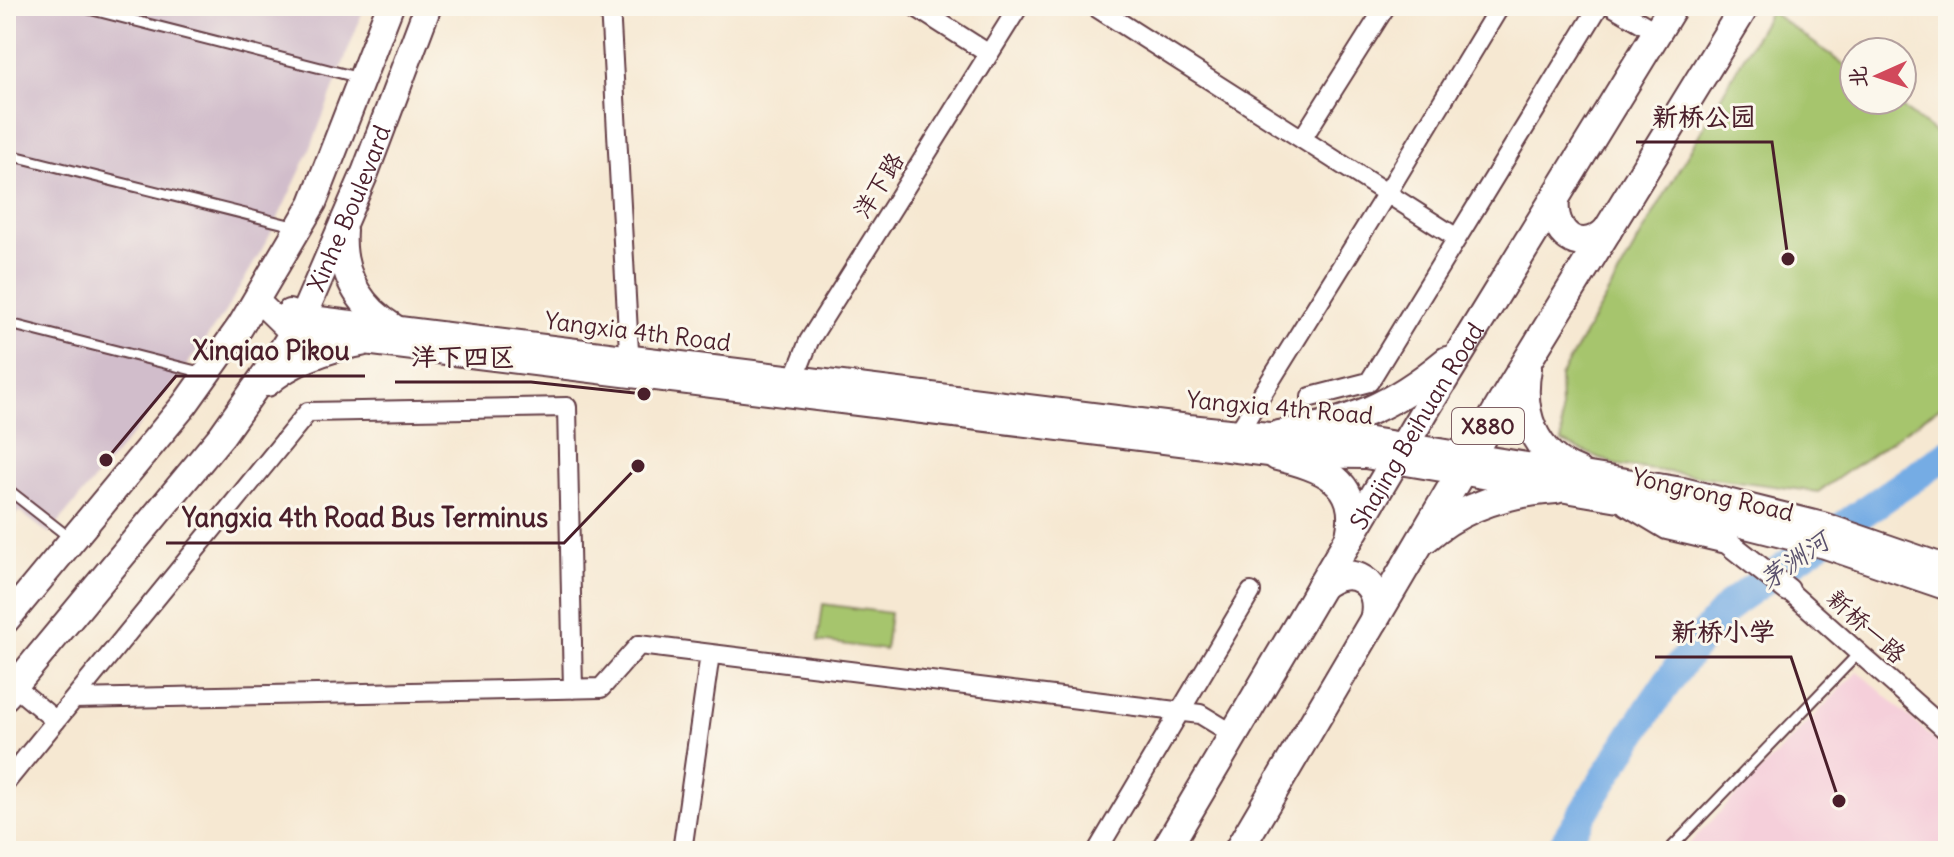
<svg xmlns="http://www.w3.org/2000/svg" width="1954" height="857" font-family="Delius,'LXGW WenKai TC',sans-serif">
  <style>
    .built { fill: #f5cfda }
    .industrial { fill: #d1bdcb }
    .green { fill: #a6c56d; stroke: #78724c; stroke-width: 2 }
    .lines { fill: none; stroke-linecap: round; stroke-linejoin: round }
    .river { stroke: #75ace4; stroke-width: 30 }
    .service-casing { stroke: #643d44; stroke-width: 13 }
    .minor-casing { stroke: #643d44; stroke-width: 22 }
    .tertiary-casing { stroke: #643d44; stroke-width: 26 }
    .secondary-casing { stroke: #643d44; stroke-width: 30 }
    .primary-casing { stroke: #643d44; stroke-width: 32 }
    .service { stroke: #fff; stroke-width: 9 }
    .minor { stroke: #fff; stroke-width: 18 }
    .tertiary { stroke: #fff; stroke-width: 22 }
    .secondary { stroke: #fff; stroke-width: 26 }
    .primary { stroke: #fff; stroke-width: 28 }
    .labels { text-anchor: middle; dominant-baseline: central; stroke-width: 6; stroke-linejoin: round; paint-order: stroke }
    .shield { fill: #fbf7ec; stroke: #7f6065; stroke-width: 2 }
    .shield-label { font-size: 22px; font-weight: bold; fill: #4a1f2b }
    .street-label { font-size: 24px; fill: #4a1f2b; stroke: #fbf7ec }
    .water-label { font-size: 26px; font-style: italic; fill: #59506c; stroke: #fbf7ec }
    .leader { fill: none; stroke: #4a1f2b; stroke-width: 3 }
    .callout-dot { fill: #4a1f2b; stroke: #fbf7ec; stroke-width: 3 }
    .callout-label { font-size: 26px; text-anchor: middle; font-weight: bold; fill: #4a1f2b; stroke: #fbf7ec; stroke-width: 6; stroke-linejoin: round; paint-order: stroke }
  </style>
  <rect width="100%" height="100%" fill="#fbf7ec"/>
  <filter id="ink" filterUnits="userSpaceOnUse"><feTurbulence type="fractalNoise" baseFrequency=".0125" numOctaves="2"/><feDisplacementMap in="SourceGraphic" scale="16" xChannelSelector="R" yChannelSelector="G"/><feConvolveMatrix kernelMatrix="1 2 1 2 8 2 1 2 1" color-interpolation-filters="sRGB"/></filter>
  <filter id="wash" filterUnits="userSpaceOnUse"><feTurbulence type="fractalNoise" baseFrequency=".006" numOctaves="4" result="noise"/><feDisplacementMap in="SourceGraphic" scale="32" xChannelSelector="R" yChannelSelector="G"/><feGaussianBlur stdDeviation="1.8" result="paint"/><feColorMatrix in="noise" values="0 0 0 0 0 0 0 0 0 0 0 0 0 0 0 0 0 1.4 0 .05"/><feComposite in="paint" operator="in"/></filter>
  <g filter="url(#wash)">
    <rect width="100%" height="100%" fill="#f6e8d2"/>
    <!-- built -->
    <path class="built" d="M1858 671 1948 752V851H1682Z"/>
    <!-- industrial -->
    <path class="industrial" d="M6 6H365L310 150 270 235 247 275 223 315 168 391 49 534 19 511 6 526Z"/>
    <!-- green -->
    <path class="green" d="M1770 11 1854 72V100H1891L1948 142V401L1818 492 1616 465 1562 442 1560 377Z
      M823 604 890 613 885 650 818 641Z"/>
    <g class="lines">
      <!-- river -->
      <path class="river" d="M1559 851C1614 766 1663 675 1733 602L1948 454"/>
    </g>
  </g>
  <g filter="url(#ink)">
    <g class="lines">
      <defs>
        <path id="service" d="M77 6 360 78
          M6 154 297 227
          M6 323 204 373
          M6 488 70 538
          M1668 851 1859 653"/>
        <path id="minor" d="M610 6 630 369
          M914 6 989 54
          M1094 6 1457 238
          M1612 6 1657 32
          M1302 139 1386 6
          M796 390 798 369 809 341 1019 6
          M1311 397 1369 382 1599 6
          M1239 431 1387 193 1500 6
          M1788 590 1948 732
          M14 686 56 721
          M74 699 601 688 639 645 1200 714 1233 734
          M6 782 308 412 567 407 573 689
          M682 851 710 654
          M1097 851 1251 592"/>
        <path id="tertiary" d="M256 299 292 334 1277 456 1365 457 1678 510 1825 547 1948 589
          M289 311 303 316 1189 426 1279 435 1371 439 1683 489 1823 524 1948 567
          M1627 504 1667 528 1727 542 1788 590"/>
        <g id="secondary">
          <path d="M343 230C340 273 358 305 393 327"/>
          <path d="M267 383C294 360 326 349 361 343"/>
          <path d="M6 620 185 404 240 327 313 203 390 6"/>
          <path id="s1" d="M6 696 222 435 280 353 303 316 365 173 428 6"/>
        </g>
        <g id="primary">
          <path d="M1555 199C1551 233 1579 257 1607 231"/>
          <path d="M1527 368C1519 412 1533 455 1578 472"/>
          <path d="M1279 435C1352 422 1390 408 1447 361"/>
          <path d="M1277 456C1322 467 1362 480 1350 537"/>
          <path d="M1426 538C1462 506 1510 492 1556 489"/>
          <path d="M1321 586C1351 561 1384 583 1374 620"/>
          <path id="s2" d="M1165 851 1428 405 1673 6"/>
          <path d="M1238 851 1510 389 1745 6"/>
        </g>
      </defs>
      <!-- service casing -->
      <use href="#service" class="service-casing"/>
      <!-- minor casing -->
      <use href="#minor" class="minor-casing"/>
      <!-- tertiary casing -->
      <use href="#tertiary" class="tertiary-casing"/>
      <!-- secondary casing -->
      <use href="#secondary" class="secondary-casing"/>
      <!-- primary casing -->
      <use href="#primary" class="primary-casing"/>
      <!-- service -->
      <use href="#service" class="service"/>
      <!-- minor -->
      <use href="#minor" class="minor"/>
      <!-- tertiary -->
      <use href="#tertiary" class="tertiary"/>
      <!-- secondary -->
      <use href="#secondary" class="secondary"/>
      <!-- primary -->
      <use href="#primary" class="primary"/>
    </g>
  </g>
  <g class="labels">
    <!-- shield labels -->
    <rect class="shield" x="1452" y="408" width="72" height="36" rx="6"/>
    <g class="shield-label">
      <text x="1488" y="426">X880</text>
    </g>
    <!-- street labels -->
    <g class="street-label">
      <text transform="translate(878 185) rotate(-58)">洋下路</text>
      <text stroke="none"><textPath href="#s1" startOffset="600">Xinhe Boulevard</textPath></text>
      <text transform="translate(638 331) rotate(7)">Yangxia 4th Road</text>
      <text transform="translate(1280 407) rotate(5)">Yangxia 4th Road</text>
      <text stroke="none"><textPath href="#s2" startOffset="494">Shajing Beihuan Road</textPath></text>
      <text transform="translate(1713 494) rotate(13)">Yongrong Road</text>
      <text transform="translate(1867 626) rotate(42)">新桥一路</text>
    </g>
    <!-- water labels -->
    <g class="water-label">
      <text transform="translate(1794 560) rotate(-35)">茅洲河</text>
    </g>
  </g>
  <!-- callouts -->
  <path class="leader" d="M1788 259L1772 142H1636M106 460L176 376H365M644 394L531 382H395M638 466L564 543H166M1839 801L1791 657H1655"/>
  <g class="callout-dot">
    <circle cx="1788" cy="259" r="8"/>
    <circle cx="106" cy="460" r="8"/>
    <circle cx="644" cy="394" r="8"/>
    <circle cx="638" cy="466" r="8"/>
    <circle cx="1839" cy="801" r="8"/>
  </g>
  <g class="callout-label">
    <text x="1704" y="126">新桥公园</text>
    <text x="271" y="360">Xinqiao Pikou</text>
    <text x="463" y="366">洋下四区</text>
    <text x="365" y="527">Yangxia 4th Road Bus Terminus</text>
    <text x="1723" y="641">新桥小学</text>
  </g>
  <!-- margin -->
  <rect width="1954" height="857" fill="none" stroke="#fbf7ec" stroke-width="32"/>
  <!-- north arrow -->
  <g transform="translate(1878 76) rotate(267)"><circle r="38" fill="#fbf7ec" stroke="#b4a19f" stroke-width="2"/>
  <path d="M0-6L14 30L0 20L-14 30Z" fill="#d1495b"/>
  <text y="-12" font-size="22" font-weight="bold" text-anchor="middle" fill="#4a1f2b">北</text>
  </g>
</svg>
